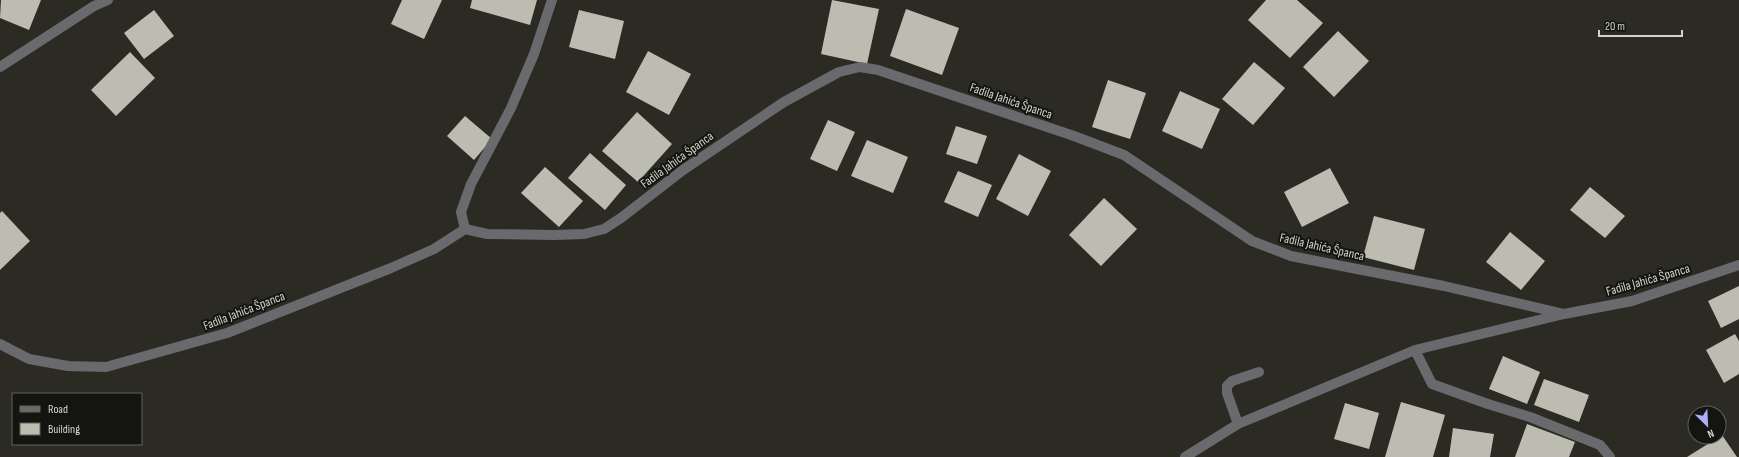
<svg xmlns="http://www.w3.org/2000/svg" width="1739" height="457" font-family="'Sofia Sans Condensed',sans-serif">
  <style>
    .building { fill: #bdbcb1 }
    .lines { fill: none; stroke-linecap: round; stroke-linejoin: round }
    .minor { stroke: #6a6a6e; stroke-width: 10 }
    .labels { text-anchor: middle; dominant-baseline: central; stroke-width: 4; stroke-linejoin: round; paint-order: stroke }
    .street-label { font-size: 13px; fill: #d3d2cd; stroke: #141410 }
  </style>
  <rect width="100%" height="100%" fill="#2c2b23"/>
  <!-- building -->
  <path class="building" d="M1 0H41L29 30 0 18Z
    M402 0H442L424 39 391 24Z
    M472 0H537L530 25 470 8Z
    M832 0 879 9 867 64 821 54Z
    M1266 0H1297L1323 23 1290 58 1248 20Z
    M906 9 959 28 942 75 890 56Z
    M154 10 174 36 144 59 124 33Z
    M579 10 624 21 615 59 569 47Z
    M1338 31 1369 61 1334 97 1303 67Z
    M648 51 691 74 669 115 626 92Z
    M130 52 155 78 116 116 91 90Z
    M1254 62 1285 88 1253 125 1222 99Z
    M1108 80 1146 93 1130 139 1092 127Z
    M1180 91 1220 109 1202 149 1162 131Z
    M637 112 672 144 638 182 602 151Z
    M465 116 492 139 474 160 447 136Z
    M828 120 855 132 837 171 810 159Z
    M956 126 987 136 977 164 946 154Z
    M867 140 908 157 893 193 851 176Z
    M590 153 626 185 605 210 568 178Z
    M1019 154 1051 171 1028 216 996 199Z
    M545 167 583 201 559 227 521 193Z
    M1330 168 1349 203 1302 227 1284 192Z
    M958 171 992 185 978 217 944 202Z
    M1590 187 1625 216 1605 238 1570 210Z
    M1104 198 1137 229 1101 266 1069 235Z
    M2 211 30 241 0 270V213Z
    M1374 216 1425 229 1414 270 1363 257Z
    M1510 232 1545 261 1521 290 1486 262Z
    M1739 286V319L1721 328 1708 301Z
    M1735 334 1739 341V374L1724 383 1706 350Z
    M1503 356 1540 372 1527 404 1489 389Z
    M1544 379 1589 395 1579 422 1534 405Z
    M1401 402 1445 415 1433 457H1385Z
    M1345 403 1379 413 1369 449 1334 439Z
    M1527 424 1575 442 1569 457H1515Z
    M1453 428 1494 434 1490 457H1449Z
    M1722 435 1737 457H1687L1719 437Z"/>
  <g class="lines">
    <!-- minor -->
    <path class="minor" d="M0 67 94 6 108 0
      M465 229 461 212 471 184 511 108 534 54 552 0
      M0 344 29 359 68 366 106 367 227 333 391 268 434 249 465 229 487 234 554 235 584 234 604 229 621 218 683 170 784 102 839 72 860 67 878 70 1074 136 1124 155 1252 241 1291 256 1444 286 1564 314
      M1415 350 1432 384 1488 404 1530 417 1600 445 1610 457
      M1238 424 1227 393V386L1232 381 1259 372
      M1185 457 1238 424 1415 350 1564 314 1632 301 1739 265"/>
  </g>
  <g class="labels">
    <!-- street labels -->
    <g class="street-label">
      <text transform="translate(1011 101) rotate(19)">Fadila Jahića Španca</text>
      <text transform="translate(677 160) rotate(-36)">Fadila Jahića Španca</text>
      <text transform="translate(1322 247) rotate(13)">Fadila Jahića Španca</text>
      <text transform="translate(1648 280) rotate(-16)">Fadila Jahića Španca</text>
      <text transform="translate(244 311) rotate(-21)">Fadila Jahića Španca</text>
    </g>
  </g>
  <!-- legend -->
  <rect x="12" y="393" width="130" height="52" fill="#141410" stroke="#60605c"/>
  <rect x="20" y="406" width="20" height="6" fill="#6a6a6e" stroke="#60605c"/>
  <text x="48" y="413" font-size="12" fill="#d3d2cd">Road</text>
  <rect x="20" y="423" width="20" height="12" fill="#bdbcb1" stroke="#60605c"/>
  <text x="48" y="433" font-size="12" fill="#d3d2cd">Building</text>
  <!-- north arrow -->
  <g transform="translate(1707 425) rotate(156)"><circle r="19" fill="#141410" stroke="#60605c"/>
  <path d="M0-3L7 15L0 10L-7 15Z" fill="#afaefa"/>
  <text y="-6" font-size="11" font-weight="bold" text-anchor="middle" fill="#d3d2cd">N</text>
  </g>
  <!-- scale -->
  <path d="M1599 30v6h83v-6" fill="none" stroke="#d3d2cd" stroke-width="2"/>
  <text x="1605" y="30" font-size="12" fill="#d3d2cd" stroke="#141410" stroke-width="3" paint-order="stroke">20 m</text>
</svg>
